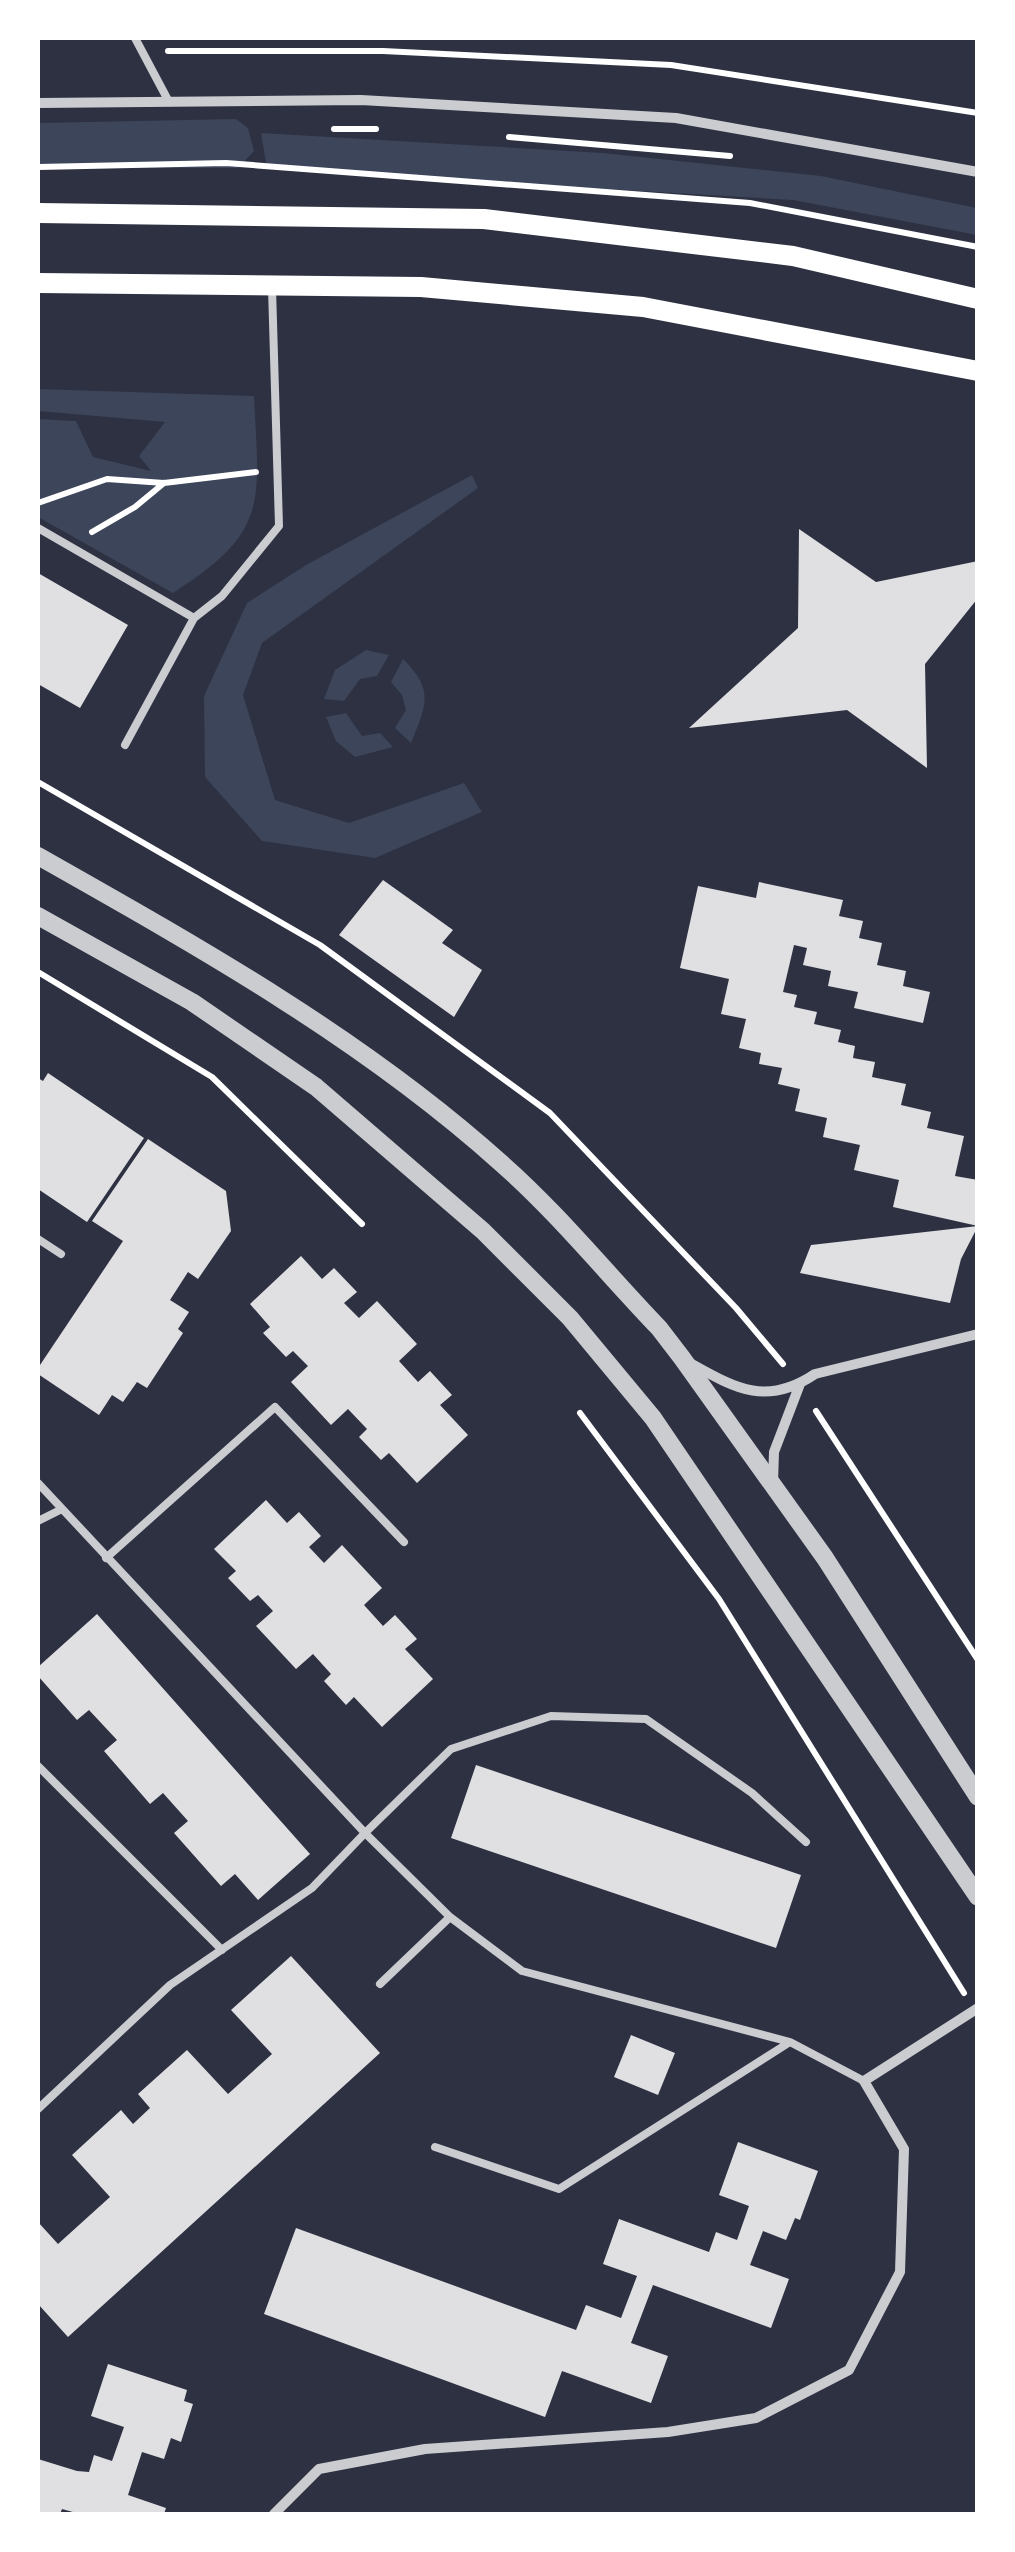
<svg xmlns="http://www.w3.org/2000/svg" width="1015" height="2552" font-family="'IBM Plex Sans',sans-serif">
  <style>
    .green { fill: #3c4559 }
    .building { fill: #e0e0e3 }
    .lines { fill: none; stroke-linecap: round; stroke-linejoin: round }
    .path { stroke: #fff; stroke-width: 6 }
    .service { stroke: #caccd0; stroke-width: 8 }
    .minor { stroke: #caccd0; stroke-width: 10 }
    .tertiary { stroke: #caccd0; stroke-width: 18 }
    .secondary { stroke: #fff; stroke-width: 20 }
  </style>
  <rect width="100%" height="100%" fill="#2d3142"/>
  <!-- green -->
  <path class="green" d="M236 119 248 128 254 151 238 168H38V123Z
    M261 133 603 153 821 176 977 208V235L793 200 267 169Z
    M38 389 254 396C259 503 270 531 173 593L38 517V419L76 421 93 457 151 471 139 456 165 422 38 411Z
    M472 475 478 488 262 643 243 695 275 800 349 823 464 783 482 812 375 858 262 841 205 777 204 696 247 603 306 565Z
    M366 650 389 655 377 676 360 679 344 701 324 699 335 670Z
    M403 659C435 690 426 706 411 743L395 728 406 710 402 695 391 682Z
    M346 713 362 736 380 733 393 747 355 757 336 741 326 717Z"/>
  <!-- building -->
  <path class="building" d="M799 529 876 582 978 561V598L925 664 927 768 847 710 689 728 798 628Z
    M38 573 128 625 80 708 38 684Z
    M383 880 453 930 442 943 482 970 454 1017 339 935Z
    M759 882 843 900 839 916 863 921 859 938 882 943 877 965 906 971 903 986 930 992 923 1023 854 1008 858 992 828 986 831 971 803 965 807 948 794 945 783 992 797 995 794 1007 817 1012 814 1024 841 1030 838 1042 855 1046 853 1058 875 1062 872 1077 906 1084 901 1105 931 1112 927 1128 964 1136 955 1176 978 1180V1226L893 1207 899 1180 854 1170 860 1145 823 1137 827 1118 795 1111 800 1089 778 1084 782 1068 759 1064 761 1053 739 1048 746 1019 721 1014 729 979 680 968 698 886 756 898Z
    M48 1073 144 1138 87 1222 38 1189V1078L43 1081Z
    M148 1139 226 1191 231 1231 198 1279 188 1272 170 1300 189 1312 178 1329 183 1333 147 1388 137 1382 123 1402 112 1395 99 1415 38 1374V1368L123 1241 92 1221Z
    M978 1226 961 1259 950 1303 800 1273 811 1245Z
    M301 1256 322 1279 334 1268 357 1292 344 1303 359 1318 377 1301 417 1344 399 1361 418 1382 430 1371 452 1395 440 1405 468 1435 417 1483 389 1453 381 1460 359 1437 367 1429 348 1409 331 1425 291 1382 308 1366 293 1351 286 1357 263 1333 270 1327 250 1304Z
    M266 1500 287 1523 299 1512 321 1536 309 1547 324 1563 342 1545 382 1588 364 1605 383 1626 395 1615 417 1639 405 1649 433 1679 382 1727 354 1697 346 1705 324 1681 331 1674 313 1654 296 1669 256 1626 273 1611 258 1595 250 1601 228 1578 236 1571 214 1549Z
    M97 1614 310 1854 258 1900 235 1874 221 1886 174 1833 188 1821 163 1793 150 1804 104 1751 117 1740 89 1710 77 1720 38 1676V1667Z
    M476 1765 801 1875 776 1948 451 1838Z
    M291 1956 380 2053 68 2337 38 2304V2222L58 2244 110 2197 72 2155 121 2110 133 2124 150 2108 138 2094 187 2050 228 2094 272 2054 231 2010Z
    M631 2035 675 2053 658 2095 614 2077Z
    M738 2142 818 2171 800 2220 795 2218 786 2240 763 2231 750 2265 789 2279 771 2328 653 2285 631 2343 668 2356 651 2403 562 2371 545 2417 264 2314 296 2228 576 2330 586 2305 621 2318 637 2276 603 2264 619 2219 709 2252 716 2232 737 2240 749 2206 719 2195Z
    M108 2364 187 2390 184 2401 193 2404 181 2442 171 2438 164 2459 142 2452 128 2495 166 2508 164 2514H80L62 2509 60 2514H38V2459L77 2471 89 2472 94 2455 112 2461 124 2427 91 2416Z"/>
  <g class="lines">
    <!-- path -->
    <path class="path" d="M168 51H383L671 65 978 113
      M334 129H376
      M509 137 730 156
      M38 167 226 163 750 203 978 247
      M38 503 107 479 164 483 256 472
      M92 532 135 507 164 483
      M38 782 320 945 550 1113 736 1308 783 1364
      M38 972 212 1077 362 1224
      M816 1411 978 1660
      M580 1413 719 1599 964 1993"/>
    <!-- service -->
    <path class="service" d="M135 38 169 102
      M38 528 194 618 222 596 279 526 272 288
      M125 745 194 618
      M38 1239 61 1254
      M38 1483 365 1833 312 1888 170 1985 38 2109
      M38 1521 62 1509
      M106 1558 275 1407 404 1542
      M38 1766 222 1950
      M380 1984 450 1917
      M790 2042 522 1971 450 1917 365 1833 451 1749 551 1716 646 1719 752 1793 806 1842
      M435 2147 559 2189 790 2042 864 2081"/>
    <!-- minor -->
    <path class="minor" d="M38 103 361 100 676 118 978 172
      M690 1363C735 1388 766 1407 815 1374L978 1334
      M773 1483 774 1452 800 1384
      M274 2514 319 2469 425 2449 668 2432 756 2418 849 2370 900 2272 904 2149 864 2081 978 2008"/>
    <!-- tertiary -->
    <path class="tertiary" d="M38 856C199 947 363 1039 501 1163 558 1213 607 1274 659 1328L682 1358 825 1558 978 1797
      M38 916 192 1002 316 1087 483 1231 570 1318 653 1418 978 1897"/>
    <!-- secondary -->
    <path class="secondary" d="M38 213 484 219 793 256 978 299
      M38 283 421 287 643 307 978 371"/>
  </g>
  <!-- border -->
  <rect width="1015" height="2552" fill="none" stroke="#ffffff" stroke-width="80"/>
</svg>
